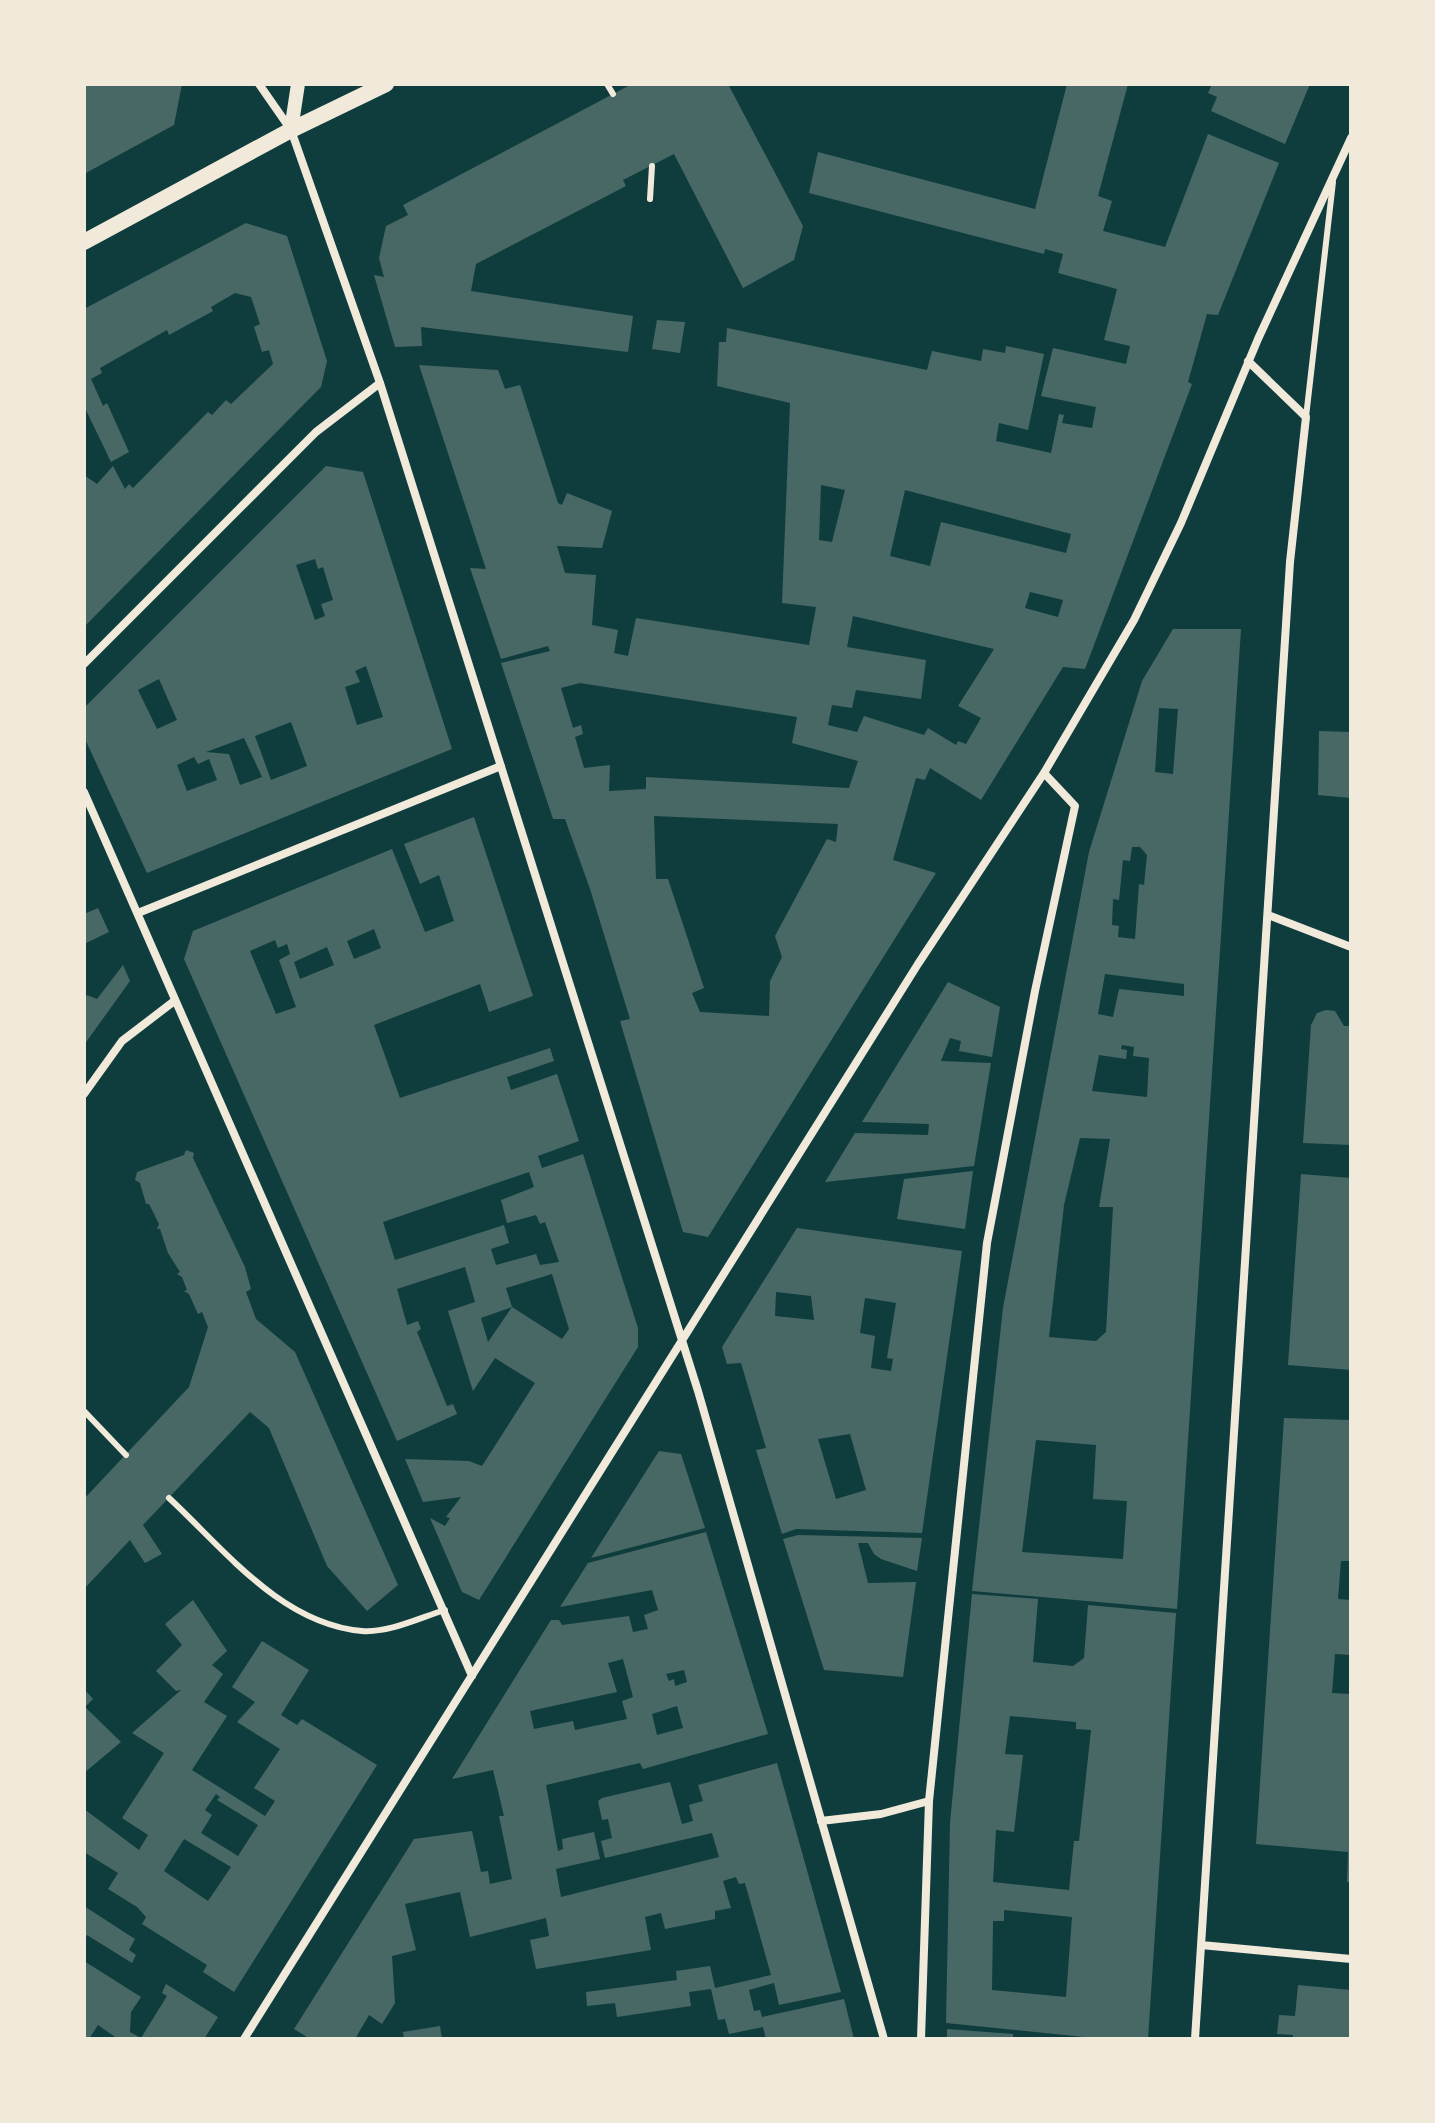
<svg xmlns="http://www.w3.org/2000/svg" width="1435" height="2123" font-family="'Titillium Web',sans-serif">
  <style>
    .building { fill: #486865; fill-rule: evenodd }
    .lines { fill: none; stroke-linecap: round; stroke-linejoin: round }
    .service { stroke: #f1e9da; stroke-width: 6 }
    .minor { stroke: #f1e9da; stroke-width: 8 }
    .tertiary { stroke: #f1e9da; stroke-width: 14 }
    .secondary { stroke: #f1e9da; stroke-width: 16 }
  </style>
  <rect width="100%" height="100%" fill="#0f3d3e"/>
  <!-- building -->
  <path class="building" d="M84 84H182L174 125 84 174Z
    M632 84H728L803 226 794 260 743 288 674 154 623 180 626 186 476 264 471 291 633 316 628 352 421 327 422 346 395 347 374 275 384 277 379 258 386 226 408 215 403 205Z
    M1067 84H1128L1098 196 1112 201 1103 231 1165 247 1208 134 1279 163 1218 315 1207 314 1188 382 1192 384 1085 669 1063 667 981 800 930 768 925 780 916 778 893 860 936 873 708 1237 683 1232 620 1021 630 1019 590 889 565 819H553L501 663 550 651 548 646 501 659 470 568 486 569 419 365 498 370 505 389 520 385 558 503 562 505 567 493 612 511 602 548 557 546 565 573 596 575 592 625 618 630 614 653 628 656 636 618 809 645 816 607 782 603 790 403 717 386 719 342H726L727 328 927 370 932 351 981 361 983 349 1005 353 1006 346 1044 354 1028 430 999 423 996 441 1051 453 1059 414 1064 415 1062 423 1092 428 1096 407 1041 396 1053 348 1126 364 1130 346 1104 340 1117 289 1058 273 1063 254 1045 249 1044 254 809 193 818 152 1035 209ZM821 485 845 490 832 542 819 540ZM905 490 1071 534 1066 553 941 522 930 566 890 556ZM1030 592 1063 600 1058 617 1025 608ZM853 616 994 649 958 706 981 718 966 744 958 741 956 745 928 728 924 735 864 716 857 732 828 725 832 705 852 708 856 690 921 699 926 660 847 647ZM580 683 797 717 792 743 858 761 849 788 646 777V789L609 791 610 765 584 768 575 737 583 734 581 725 573 728 561 688ZM654 816 838 824 836 842 827 839 775 936 782 957 770 981 769 1016 700 1012 692 993 704 988 668 879H656Z
    M1212 84H1310L1285 144 1211 111 1217 97 1208 93Z
    M246 223 287 236 327 361 321 387 84 627V475L97 484 113 466 125 489 129 484 133 488 208 412 212 415 226 400 231 404 273 364 269 350 262 352 254 327 260 324 251 297 235 293 211 307 213 311 169 335 167 330 100 368 102 373 91 379 103 406 107 403 129 452 111 462 84 406V309Z
    M657 320 685 322 680 353 652 349Z
    M326 466 363 472 452 749 147 873 84 737V708ZM315 559 318 569 323 567 333 600 321 604 325 616 315 620 296 565ZM366 666 383 717 357 725 345 687 360 682 355 671ZM159 679 177 720 157 729 138 690ZM291 722 307 766 271 780 255 736ZM244 738 262 777 240 785 229 754 206 752ZM194 757 198 764 209 759 217 780 187 791 177 765Z
    M1173 629H1241L1177 1609 972 1591 1003 1308 1089 852 1142 681ZM1159 708 1178 709 1173 774 1155 772ZM1132 847H1140L1147 855 1144 885 1139 884 1135 939 1118 937 1119 926 1112 925 1113 899 1119 900 1123 860 1130 861ZM1105 974 1184 984V996L1119 989 1113 1017 1098 1014ZM1122 1045 1134 1047 1133 1056 1149 1058 1147 1097 1092 1091 1099 1055 1126 1059 1127 1050 1121 1049ZM1080 1138 1110 1139 1099 1207H1113L1106 1332 1096 1341 1049 1337 1064 1205ZM1036 1440 1096 1445 1093 1499 1127 1501 1123 1559 1022 1552Z
    M1319 731 1351 732V798L1318 795Z
    M474 817 533 996 489 1012 480 984 374 1025 400 1098 550 1048 554 1061 507 1077 511 1090 557 1074 579 1141 538 1156 542 1168 583 1154 638 1328V1347L479 1600 462 1592 430 1518 445 1526 450 1518 446 1517 461 1497 423 1502 405 1459 469 1461 482 1466 535 1383 495 1358 473 1391 448 1311 475 1302 465 1267 397 1289 407 1325 418 1321 421 1329 417 1332 447 1406 453 1404 457 1414 397 1441 184 959 193 931 392 849 425 932 454 921 439 875 420 884 404 844ZM374 929 381 948 354 959 347 941ZM275 940 278 948 287 944 290 954 279 960 296 1007 276 1014 250 951ZM327 947 334 965 300 979 294 962ZM529 1172 534 1187 501 1200 507 1223 536 1215 540 1224 545 1222 559 1262 540 1265 536 1254 496 1265 491 1249 509 1243 504 1225 395 1260 383 1222ZM552 1274 569 1329 562 1339 512 1307 506 1288ZM512 1307 488 1342 481 1318Z
    M98 908 109 932 84 944V914Z
    M123 965 130 981 84 1045V1000L87 995 97 999Z
    M948 982 1000 1007 992 1057 959 1051 961 1041 950 1038 941 1061 991 1063 974 1166 825 1182 855 1133 928 1135 929 1124 862 1122Z
    M1326 1010 1335 1011 1344 1026H1351V1145L1303 1143 1311 1025 1317 1013Z
    M186 1150 194 1153 193 1158 245 1267 251 1289 246 1292 256 1319 295 1352 398 1585 367 1611 327 1566 269 1428 250 1412 143 1525 162 1554 145 1563 130 1540 84 1589V1499L189 1387 208 1327 202 1312 198 1314 189 1294 184 1291 187 1290 182 1277 177 1274 180 1272 168 1253 160 1229H157L159 1224 149 1204H146L140 1183 135 1180 137 1172 184 1155Z
    M973 1171 965 1229 897 1219 904 1179Z
    M1301 1174 1351 1178V1370L1288 1365Z
    M797 1228 962 1251 922 1533 796 1529 782 1534 756 1450 766 1448 741 1363 727 1364 722 1347ZM776 1292 811 1296 814 1320 775 1316ZM865 1298 896 1303 887 1358 893 1359 891 1371 871 1368 875 1336 860 1333ZM850 1434 866 1490 836 1499 818 1439Z
    M1284 1418 1351 1420V1561H1341L1338 1599 1351 1600V1655L1335 1654 1332 1693 1351 1694V1882H1347L1348 1852 1256 1844Z
    M659 1451 681 1454 705 1528 591 1558Z
    M706 1532 768 1734 643 1769 640 1763 546 1785 558 1851 563 1849 562 1839 594 1832 600 1859 556 1869 561 1897 719 1857 712 1833 605 1858 601 1841 612 1838 608 1819 602 1820 598 1801 602 1798 670 1782 682 1824 693 1821 689 1805 703 1801 698 1785 777 1763 841 1992 779 2005 774 1983 749 1990 754 2011 760 2010 762 2017 844 1999 854 2039H766L763 2027 729 2034 725 2019 718 2020 711 1989 689 1992 691 2006 617 2017 615 2003 587 2006 586 1992 677 1980 676 1971 710 1966 715 1988 771 1975 745 1883 739 1884 736 1877 723 1881 731 1908 715 1911V1919L665 1929 661 1913 645 1917 651 1950 536 1969 530 1940 549 1936 546 1918 470 1937 460 1892 405 1904 416 1950 392 1956 395 2003 382 2024 369 2015 355 2039H310L294 2029 414 1839 472 1831 481 1872 488 1871 490 1884 512 1879 499 1816H504L493 1770 452 1779 551 1620H559L562 1625 629 1616 633 1632 648 1629 644 1615 658 1610 652 1590 560 1607 588 1563ZM623 1659 633 1697 622 1701 627 1719 575 1730 573 1721 534 1729 530 1711 617 1692 608 1663ZM684 1670 687 1682 675 1686 674 1679 669 1681 666 1674ZM677 1706 683 1728 657 1735 652 1714Z
    M798 1535 922 1538 917 1571 881 1559 874 1554 868 1543H858L868 1583 916 1582 903 1677 824 1670 783 1539Z
    M972 1594 1038 1599 1033 1662 1073 1666 1084 1658 1088 1605 1176 1613 1148 2039H1104L946 2023 950 1823ZM1010 1716 1076 1722V1729L1091 1730 1079 1841H1074L1069 1890 993 1882 996 1830 1014 1832 1023 1755 1005 1754ZM1004 1910 1072 1917 1066 1997 992 1990 993 1921H1004Z
    M193 1600 227 1651 212 1665 223 1674 204 1702 227 1716 192 1770 265 1816 275 1801 254 1788 280 1749 237 1722 255 1702 232 1687 262 1641 309 1670 281 1715 297 1725 302 1719 377 1765 234 1992 203 1972 207 1965 142 1924 146 1917 137 1907 108 1889 118 1873 84 1852V1809L139 1850 148 1835 122 1818 164 1753 132 1733 181 1690 176 1691 156 1671 182 1645 165 1624ZM216 1794 220 1797 217 1800 258 1825 238 1856 201 1833 212 1815 205 1810ZM184 1839 231 1867 208 1901 164 1871Z
    M84 1689 93 1699 85 1707 121 1742 84 1773Z
    M84 1906 135 1939 129 1950 136 1955 132 1963 87 1935 84 1941Z
    M84 1961 141 1997 131 2012 130 2032 141 2038 167 1996 162 1993 166 1984 218 2017 204 2039H118L98 2025 89 2039H84Z
    M1298 1985 1351 1990V2039H1293V2035L1277 2034 1279 2015 1295 2016Z
    M440 2026 442 2039H404L403 2032Z
    M947 2029 1013 2034V2039H947Z"/>
  <g class="lines">
    <!-- service -->
    <path class="service" d="M607 84 613 94
      M650 199 652 166
      M1306 417 1333 182
      M84 1411 126 1455
      M169 1498C224 1549 281 1624 362 1631 389 1633 419 1618 445 1610"/>
    <!-- minor -->
    <path class="minor" d="M259 84 291 130 380 383 698 1391 884 2039
      M84 664 316 432 380 383
      M84 792 472 1676
      M138 913 501 766
      M1268 915 1351 947
      M84 1094 122 1041 173 1002
      M821 1821 881 1814 929 1801
      M1201 1945 1351 1959
      M244 2039 918 964 1044 773 1134 620 1181 523 1258 339 1351 138
      M921 2039 929 1801 987 1243 1035 991 1075 806 1044 773
      M1195 2039 1290 562 1306 417 1248 361"/>
    <!-- tertiary -->
    <path class="tertiary" d="M291 130 298 84"/>
    <!-- secondary -->
    <path class="secondary" d="M84 242 291 130 386 84"/>
  </g>
  <!-- border -->
  <rect width="1435" height="2123" fill="none" stroke="#f1e9da" stroke-width="172"/>
</svg>
